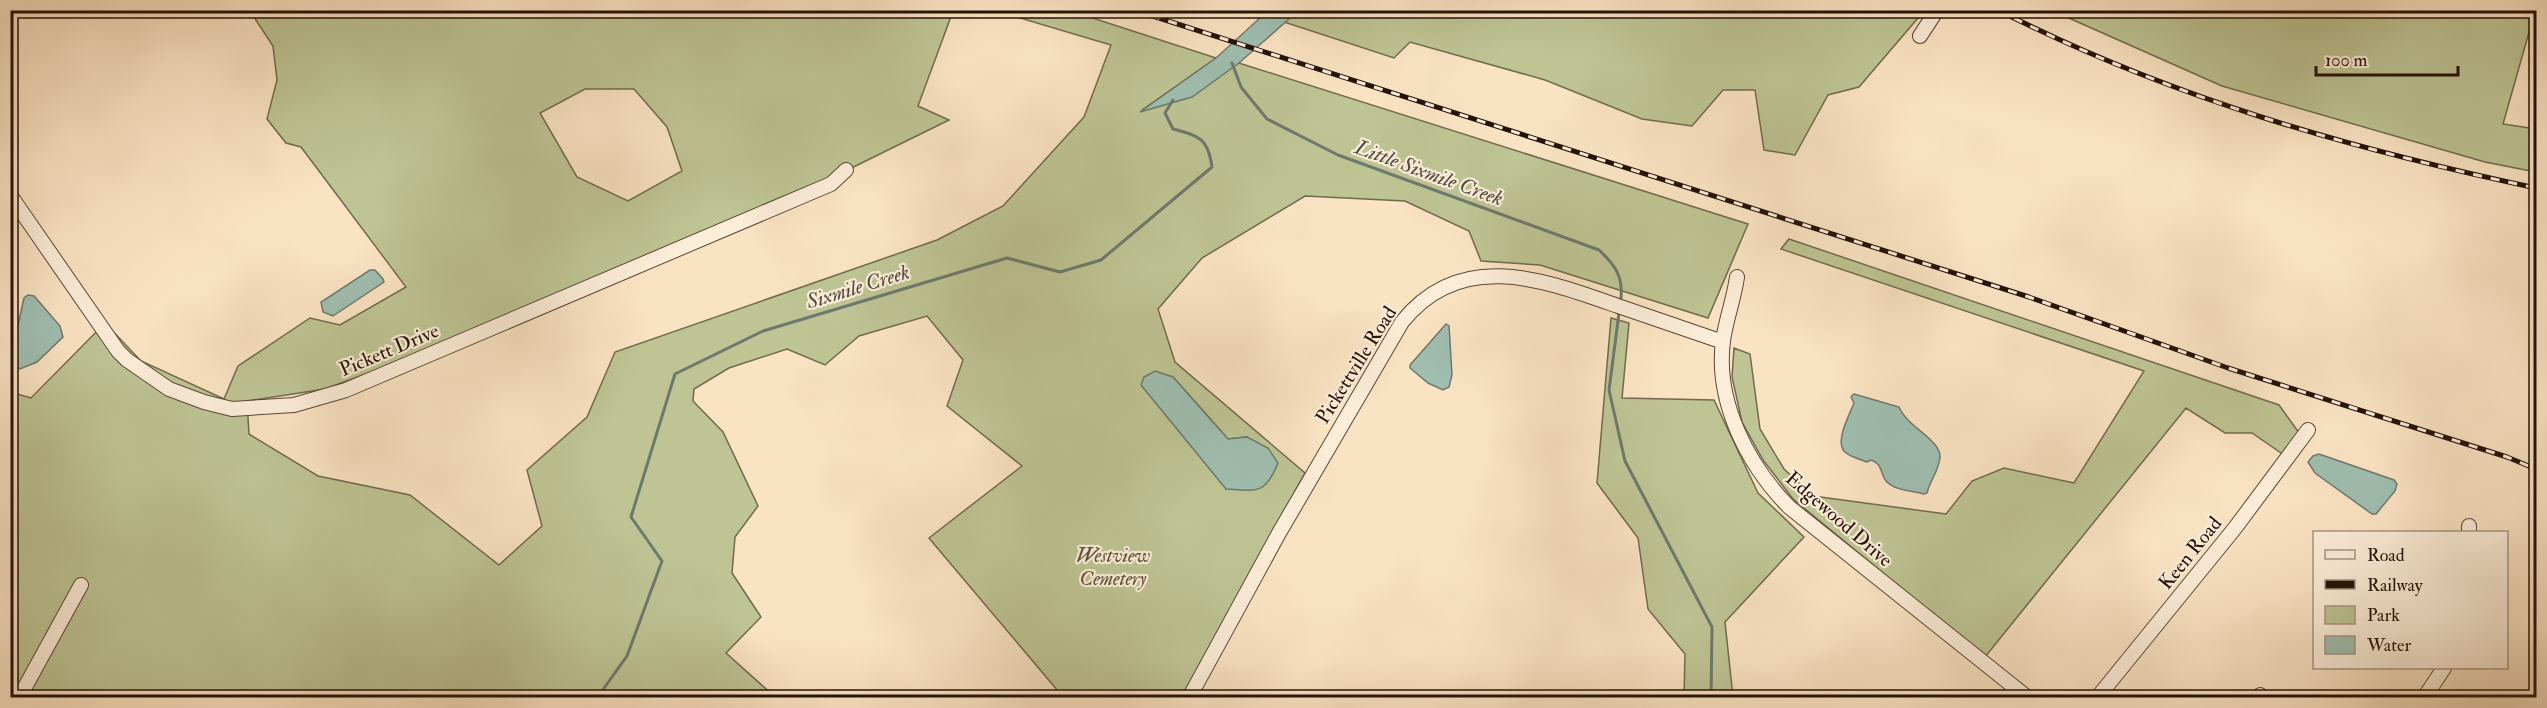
<svg xmlns="http://www.w3.org/2000/svg" width="2547" height="708" font-family="'IM FELL Double Pica',serif">
  <style>
    .green { fill: #bec494; stroke: #716a4e; stroke-width: 1.5; fill-rule: evenodd }
    .water { fill: #9fbeb0; stroke: #6e796d; stroke-width: 1.5 }
    .lines { fill: none; stroke-linecap: round; stroke-linejoin: round }
    .stream { stroke: #6e796d; stroke-width: 3 }
    .minor-casing { stroke: #5a4637; stroke-width: 16 }
    .minor { stroke: #fcedd8; stroke-width: 14 }
    .rail-casing { stroke: #241108; stroke-width: 5 }
    .rail { stroke: #fcedd8; stroke-width: 3; stroke-dasharray: 9; stroke-linecap: butt }
    .labels { text-anchor: middle; dominant-baseline: central; stroke-width: 4.5; stroke-linejoin: round; paint-order: stroke }
    .street-label { font-size: 20px; fill: #241108; stroke: #fcedd8 }
    .park-label { font-size: 20px; font-style: italic; fill: #5a5039; stroke: #fcedd8 }
    .water-label { font-size: 21px; font-style: italic; fill: #4f4e43; stroke: #fcedd8 }
  </style>
  <rect width="100%" height="100%" fill="#fae3c3"/>
  <filter id="stains"><feTurbulence type="fractalNoise" baseFrequency=".00333" numOctaves="4"/><feColorMatrix values="0 0 0 0 .2 0 0 0 0 .09 0 0 0 0 .02 0 0 0 .5 -.17"/></filter>
  <radialGradient id="worn" r=".72"><stop offset=".6" stop-color="#630" stop-opacity="0"/><stop offset="1" stop-color="#630" stop-opacity=".3"/></radialGradient>
  <!-- green -->
  <path class="green" d="M250 11H953L918 106 949 120 823 182 371 372 325 389 247 401 249 434 318 476 410 495 499 565 542 526 527 470 587 417 615 352 937 240 1003 206 1084 117 1111 45 997 11H1071L1216 58 1142 110 1239 63 1748 224 1708 318 1540 265 1481 261 1469 231 1405 201 1305 196 1202 258 1158 309 1175 362 1305 473 1182 697H1063L929 538 1022 466 947 406 963 360 927 316 859 336 825 365 787 349 729 368 694 389 693 401 723 432 758 506 735 537 732 573 761 617 726 653 775 697H11L10 392 31 398 105 323 141 361 224 399 238 366 310 318 340 325 406 287 301 147 286 143 267 119 277 80 273 46ZM585 89H634L667 127 682 171 628 201 577 177 540 113ZM1173 377 1228 439 1247 437 1226 489Z
    M1298 11V10L1924 11 1859 87 1828 95 1795 155 1764 150 1755 90H1723L1692 126 1642 119 1545 80 1410 42 1394 58 1284 22Z
    M2053 11H2535L2503 124 2536 129V172L2485 162 2222 86Z
    M1789 239 2279 405 2300 434 2284 455 2252 433H2225L2186 408 1985 657 1793 499 1763 460 1742 422 1732 377 1734 348 1750 354 1760 429 1784 469 1813 496 1946 514 1972 481 2004 468 2074 483 2144 371 1781 249Z
    M1611 318 1629 323 1622 398 1714 400 1758 493 1804 537 1725 622 1733 697H1684L1685 654 1648 609 1638 538 1597 483Z"/>
  <!-- water -->
  <path class="water" d="M1271 10 1298 11 1239 63 1192 97 1140 112 1216 58 1261 17Z
    M370 270H375L383 279 384 282 333 316 323 312 321 302Z
    M28 295 34 296 60 326 63 337 37 362 20 369 14 364 11 357 24 298Z
    M1446 324 1449 326 1452 375 1449 387 1443 390 1428 383 1410 368V365Z
    M1155 371 1173 377 1228 439 1247 437 1268 448 1278 463C1265 495 1257 491 1226 489L1141 385 1144 377Z
    M1854 394 1899 407C1907 427 1941 440 1940 457 1939 471 1930 480 1927 493L1924 494C1915 491 1899 491 1891 485 1879 479 1885 464 1871 460L1867 462C1860 459 1850 457 1845 452 1834 442 1850 414 1854 403L1851 397Z
    M2319 454 2394 480 2397 484 2395 491 2376 514H2372L2315 473 2308 462 2313 456Z"/>
  <g class="lines">
    <!-- stream -->
    <path class="stream" d="M1232 63 1241 87 1267 119 1338 155 1599 250C1615 265 1623 276 1621 298
      M1619 313 1609 390 1625 461 1712 627 1711 698
      M597 698 627 656 662 561 631 517 675 374 763 331 1007 258 1060 272 1101 260 1212 167C1208 138 1199 136 1173 129L1165 113 1173 100"/>
    <defs>
      <path id="minor" d="M1920 36 1937 10
        M10 195 118 351 127 360 169 389 204 402 232 409 294 405 346 390 831 184 846 170
        M1737 277C1734 299 1726 319 1723 341 1715 402 1748 465 1789 507L2028 698
        M2469 532V526
        M19 698 81 585
        M1189 698 1279 533 1402 322C1461 248 1544 280 1618 306 1653 318 1688 330 1723 342
        M2097 698 2235 528 2308 430
        M2258 698 2260 695
        M2424 698 2444 668"/>
    </defs>
    <!-- minor casing -->
    <use href="#minor" class="minor-casing"/>
    <!-- minor -->
    <use href="#minor" class="minor"/>
    <defs>
      <path id="rail" d="M1134 10 2029 297 2228 368 2507 457 2536 469
        M1998 10C2168 97 2351 149 2536 188"/>
    </defs>
    <!-- rail casing -->
    <use href="#rail" class="rail-casing"/>
    <!-- rail -->
    <use href="#rail" class="rail"/>
  </g>
  <g class="labels">
    <!-- street labels -->
    <g class="street-label">
      <text transform="translate(389 350) rotate(-23)">Pickett Drive</text>
      <text transform="translate(1356 365) rotate(-58)">Pickettville Road</text>
      <text transform="translate(1839 519) rotate(41)">Edgewood Drive</text>
      <text transform="translate(2190 553) rotate(-51)">Keen Road</text>
    </g>
    <!-- park labels -->
    <g class="park-label">
      <text x="1113" y="555">Westview<tspan x="1113" dy="23">Cemetery</tspan></text>
    </g>
    <!-- water labels -->
    <g class="water-label">
      <text transform="translate(1429 173) rotate(20)">Little Sixmile Creek</text>
      <text transform="translate(858 287) rotate(-17)">Sixmile Creek</text>
    </g>
  </g>
  <!-- margin -->
  <rect width="2547" height="708" fill="none" stroke="#fae3c3" stroke-width="36"/>
  <rect x="12" y="12" width="2523" height="684" fill="none" stroke="#241108" stroke-width="3"/>
  <rect x="18" y="18" width="2511" height="672" fill="none" stroke="#241108" stroke-width="1.5"/>
  <!-- legend -->
  <rect x="2313" y="531" width="195" height="138" fill="#fcedd8" stroke="#a69585" stroke-width="1.5"/>
  <rect x="2325" y="550" width="30" height="9" fill="#fcedd8" stroke="#a69585" stroke-width="1.5"/>
  <text x="2367" y="561" font-size="18" fill="#241108">Road</text>
  <rect x="2325" y="580" width="30" height="9" fill="#241108" stroke="#a69585" stroke-width="1.5"/>
  <text x="2367" y="591" font-size="18" fill="#241108">Railway</text>
  <rect x="2325" y="606" width="30" height="18" fill="#bec494" stroke="#a69585" stroke-width="1.5"/>
  <text x="2367" y="621" font-size="18" fill="#241108">Park</text>
  <rect x="2325" y="636" width="30" height="18" fill="#9fbeb0" stroke="#a69585" stroke-width="1.5"/>
  <text x="2367" y="651" font-size="18" fill="#241108">Water</text>
  <!-- scale -->
  <path d="M2316 66v9h142v-9" fill="none" stroke="#241108" stroke-width="3"/>
  <text x="2325" y="66" font-size="18" fill="#241108" stroke="#fcedd8" stroke-width="4.5" paint-order="stroke">100 m</text>
  <rect width="100%" height="100%" filter="url(#stains)"/>
  <rect width="100%" height="100%" fill="url(#worn)"/>
</svg>
